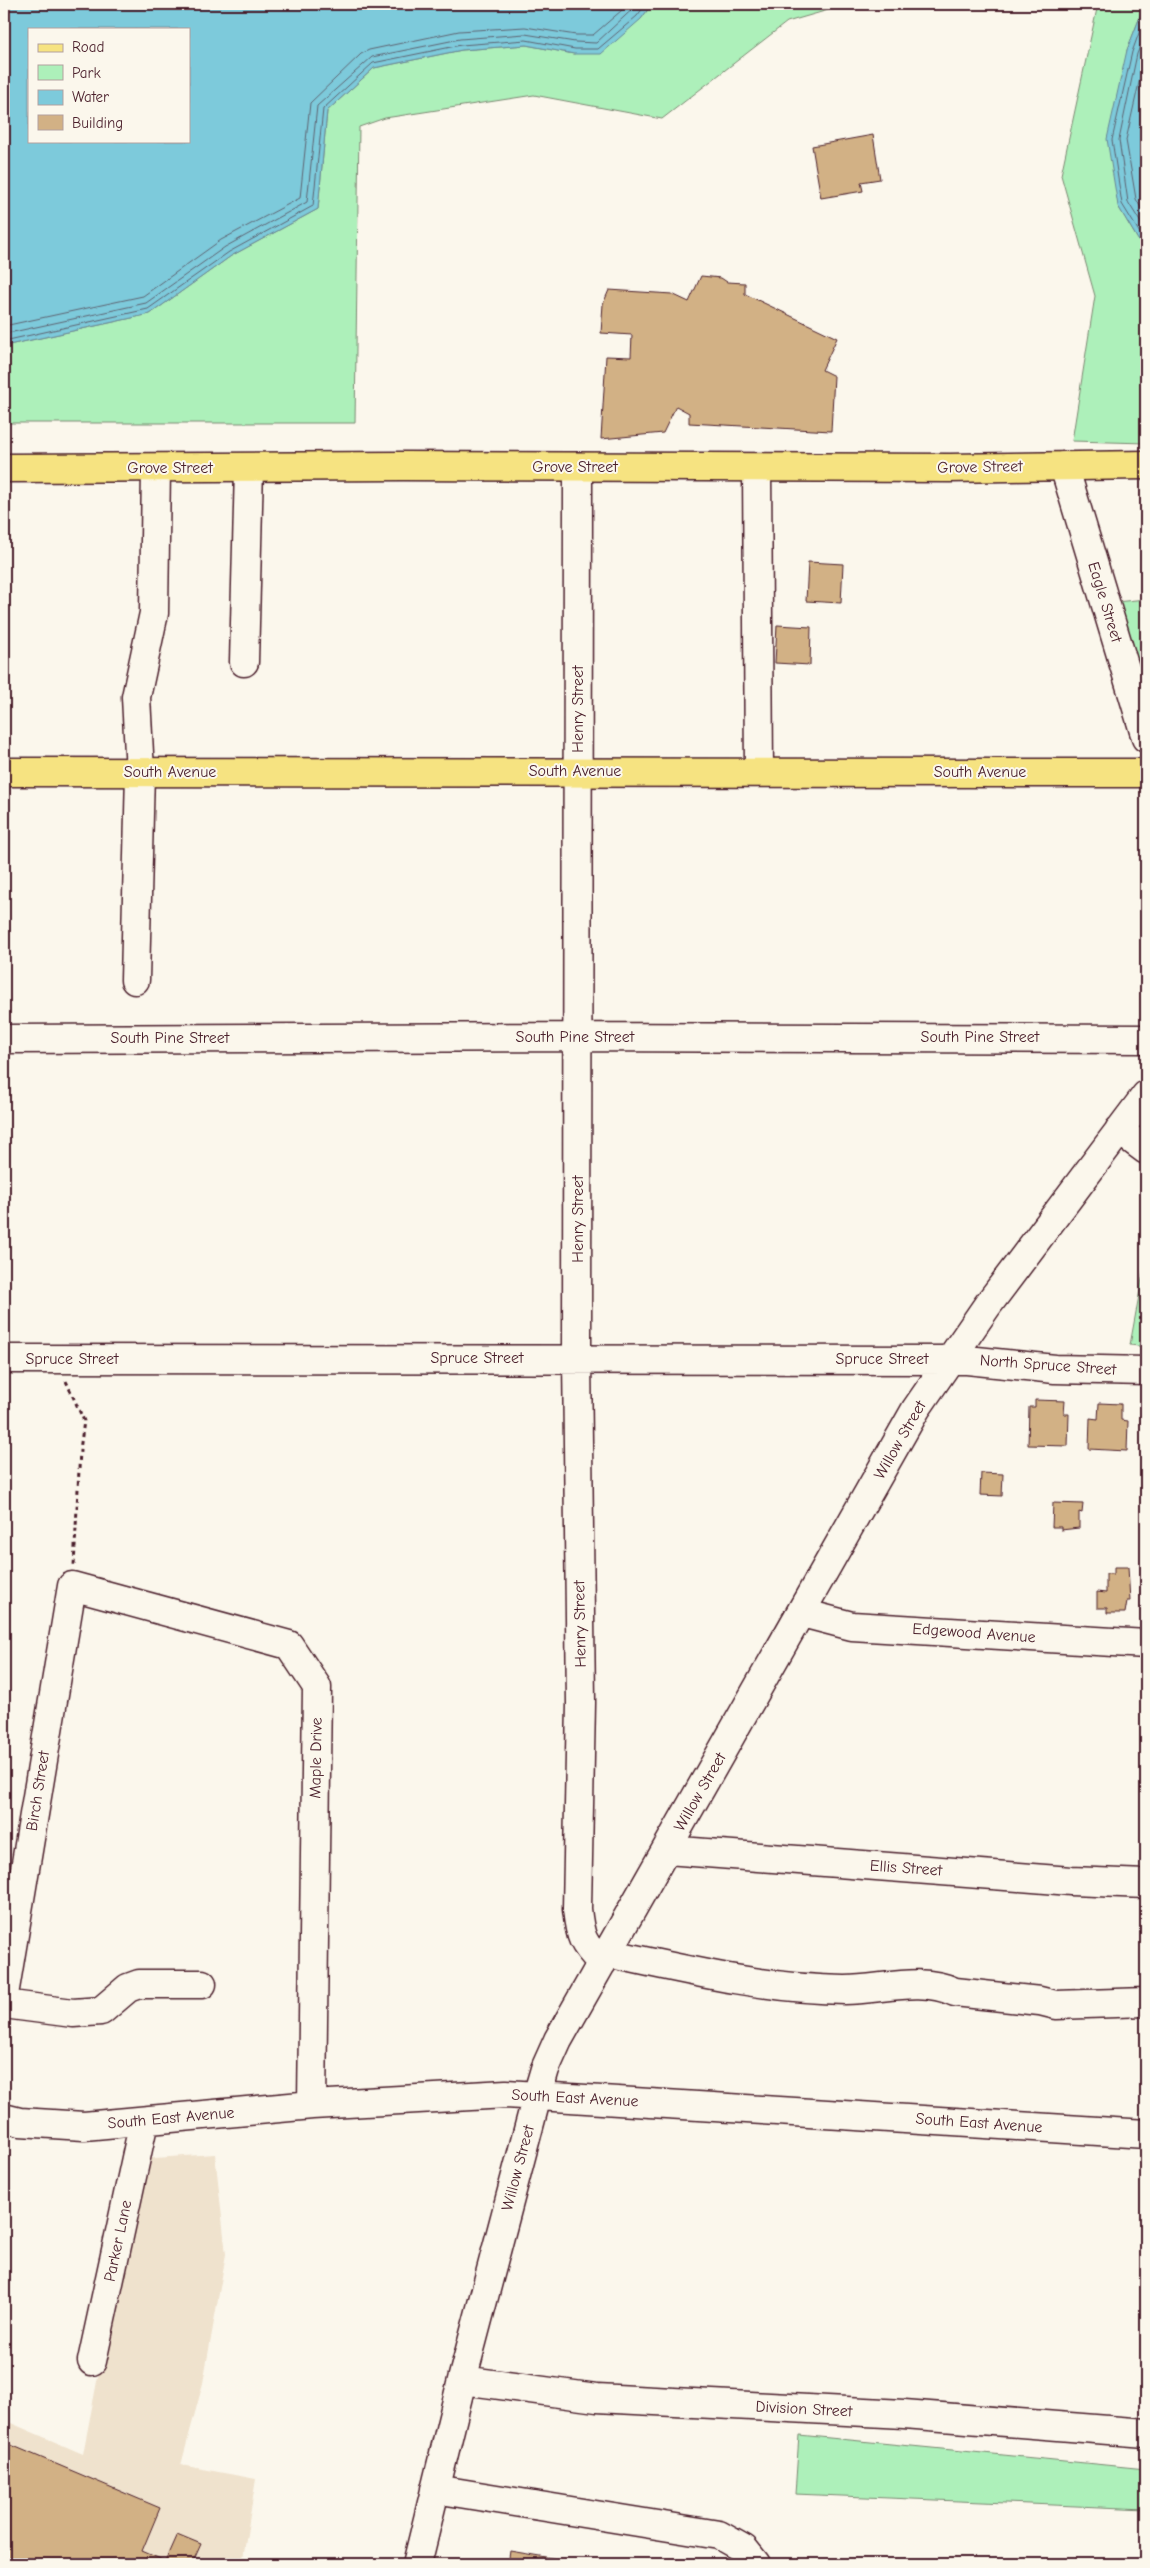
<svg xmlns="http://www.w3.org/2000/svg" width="1150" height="2568" font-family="'Comic Neue',sans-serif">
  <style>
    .built { fill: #efe2cd }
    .green { fill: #adf0ba; stroke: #7c8872 }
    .water { fill: #7dcadb; stroke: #698695; fill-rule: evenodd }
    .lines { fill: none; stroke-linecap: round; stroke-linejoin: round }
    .shore { stroke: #5e6371; stroke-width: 1 }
    .building { fill: #d2b185; stroke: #4a1f2b }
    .minor-casing { stroke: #4a1f2b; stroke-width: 31 }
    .major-casing { stroke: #4a1f2b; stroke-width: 31 }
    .path { stroke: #4a1f2b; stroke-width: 3; stroke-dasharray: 4 4; stroke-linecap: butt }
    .minor { stroke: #fbf7ec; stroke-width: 28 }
    .major { stroke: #f6e381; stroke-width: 28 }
    .labels { text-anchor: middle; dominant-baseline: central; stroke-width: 4; stroke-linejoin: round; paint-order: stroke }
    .street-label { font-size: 16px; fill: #4a1f2b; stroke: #fbf7ec }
  </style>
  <rect width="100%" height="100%" fill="#fbf7ec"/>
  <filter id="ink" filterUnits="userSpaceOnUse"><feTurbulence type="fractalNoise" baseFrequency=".02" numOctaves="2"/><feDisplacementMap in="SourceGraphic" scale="10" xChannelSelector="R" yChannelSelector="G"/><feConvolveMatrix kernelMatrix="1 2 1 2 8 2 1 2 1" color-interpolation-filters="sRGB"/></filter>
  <g filter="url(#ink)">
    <!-- built -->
    <path class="built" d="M215 2154 226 2254 203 2383 181 2465 256 2479 242 2564H4V2420L83 2454 140 2159Z"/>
    <!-- green -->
    <path class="green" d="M652 4H849L787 22 662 119 534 95 385 118 359 127 355 423H4V346L150 314 231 256 318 209 327 111 374 68 462 50 526 45 574 54 641 19Z
      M1098 4H1145L1127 50 1118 206 1146 253V443L1072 441 1095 296 1061 175Z
      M1146 599V738L1105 603Z
      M1146 1257V1347L1130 1345Z
      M799 2435 1146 2469V2509L795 2494Z"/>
    <!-- water -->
    <path class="water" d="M4 4H652L641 19 601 54H574L526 45 462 50 374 68 327 111 318 209 231 256 150 314 4 346ZM29 29H189V141H29Z
      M1145 4H1146V253L1118 206 1107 139 1127 50Z"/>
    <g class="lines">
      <!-- shore -->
      <path class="shore" d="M1146 14 1132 52 1112 140 1122 204 1146 243
        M1146 31 1137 54 1119 140 1128 202 1146 231
        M1146 52 1126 140 1136 199 1146 217
        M4 326 143 296 221 240 300 198 310 103 361 54 369 50 459 31 525 27 576 35H593L629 4
        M4 334 146 303 225 247 307 202 317 106 372 57 460 39 525 34 575 42 596 43 638 4
        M4 341 148 309 229 252 313 206 323 109 373 63 461 45 526 40 575 49H598L637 16 646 4"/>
    </g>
    <!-- building -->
    <path class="building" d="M873 135 880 179 861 182 863 191 821 198 812 146Z
      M701 276 721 278 727 282 745 283V294L837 338 822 370 834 376 831 431 689 423V413L676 406 663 433 601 439 606 356 631 357 632 335 601 333 603 304 609 290 672 294 689 302Z
      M808 562 843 564 841 603 806 601Z
      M777 625 811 627 810 665 775 663Z
      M1035 1400 1065 1401 1064 1414H1069L1068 1446 1028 1445 1029 1407H1035Z
      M1099 1403 1121 1404V1420L1128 1421 1127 1451 1089 1449 1090 1418 1098 1419Z
      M981 1473 1003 1474 1002 1496 980 1495Z
      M1053 1503 1083 1504 1082 1513 1079 1512V1528L1061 1530V1527H1052Z
      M1114 1567H1128L1130 1601H1127L1125 1613H1107V1608H1097V1592L1106 1593V1574H1114Z
      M4 2442 160 2508 142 2551 165 2561 177 2534 201 2544 192 2564H4Z
      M510 2551 587 2564H508Z"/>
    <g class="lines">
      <defs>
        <path id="minor" d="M1064 466 1146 738
          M578 467 577 1358 581 1703 577 1909C580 1937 582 1943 602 1963
          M757 468 759 772
          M244 662 249 468
          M135 980 140 772 136 697 154 613 156 468
          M4 1039 578 1037 1146 1039
          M1119 1130 1146 1150
          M4 1359 967 1360 1055 1369 1146 1371
          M802 1613 852 1626 1146 1644
          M667 1850 1071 1881 1146 1884
          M608 1953C686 1970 765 1989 845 1990 881 1990 921 1976 955 1992L1040 2001 1056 2005 1146 2002
          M4 1995 72 1586 289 1645 317 1687 312 2105
          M4 2004 73 2013 101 2011 128 1988 139 1984H202
          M4 2118 20 2122 84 2126 312 2105 506 2094 1146 2134
          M92 2361 144 2121
          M462 2380 597 2398 904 2414 1146 2433
          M435 2489 719 2535 744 2549 756 2564
          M417 2564 462 2380 537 2096 545 2069 558 2040 916 1409 987 1306 1146 1095"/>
        <path id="major" d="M4 468 403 466 950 468 1146 465
          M4 772 1146 773"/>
      </defs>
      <!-- minor casing -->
      <use href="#minor" class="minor-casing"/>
      <!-- major casing -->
      <use href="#major" class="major-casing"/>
      <!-- path -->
      <path class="path" d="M66 1381 84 1421 80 1450 74 1566"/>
      <!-- minor -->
      <use href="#minor" class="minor"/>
      <!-- major -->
      <use href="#major" class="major"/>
    </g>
  </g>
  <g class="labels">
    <!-- street labels -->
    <g class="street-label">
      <text x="575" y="467">Grove Street</text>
      <text transform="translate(980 467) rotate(-1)">Grove Street</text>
      <text x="170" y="468">Grove Street</text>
      <text transform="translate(1105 602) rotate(73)">Eagle Street</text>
      <text transform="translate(578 709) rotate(-90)">Henry Street</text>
      <text x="575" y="771">South Avenue</text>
      <text x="170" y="772">South Avenue</text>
      <text x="980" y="772">South Avenue</text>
      <text x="575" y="1037">South Pine Street</text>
      <text x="980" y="1037">South Pine Street</text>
      <text x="170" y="1038">South Pine Street</text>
      <text transform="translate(578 1219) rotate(-90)">Henry Street</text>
      <text x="477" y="1358">Spruce Street</text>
      <text x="72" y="1359">Spruce Street</text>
      <text x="882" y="1359">Spruce Street</text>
      <text transform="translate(1048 1365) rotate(4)">North Spruce Street</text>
      <text transform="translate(900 1440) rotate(-60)">Willow Street</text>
      <text transform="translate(580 1624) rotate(-91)">Henry Street</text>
      <text transform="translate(974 1633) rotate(4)">Edgewood Avenue</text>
      <text transform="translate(316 1758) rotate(-89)">Maple Drive</text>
      <text transform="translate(38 1791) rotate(-81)">Birch Street</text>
      <text transform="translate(700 1792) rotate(-60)">Willow Street</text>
      <text transform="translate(906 1868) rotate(4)">Ellis Street</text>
      <text transform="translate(575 2098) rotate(3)">South East Avenue</text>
      <text transform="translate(171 2118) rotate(-5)">South East Avenue</text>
      <text transform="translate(979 2123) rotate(4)">South East Avenue</text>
      <text transform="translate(518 2168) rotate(-75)">Willow Street</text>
      <text transform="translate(118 2241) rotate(-78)">Parker Lane</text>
      <text transform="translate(804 2409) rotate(3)">Division Street</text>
    </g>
  </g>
  <!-- margin -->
  <rect width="1150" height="2568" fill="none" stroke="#fbf7ec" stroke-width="20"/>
  <rect x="10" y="10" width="1130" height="2548" fill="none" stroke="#4a1f2b" stroke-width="2" filter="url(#ink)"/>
  <!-- legend -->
  <rect x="28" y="28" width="162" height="115" fill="#fbf7ec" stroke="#b4a19f"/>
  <rect x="38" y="44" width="25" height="8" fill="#f6e381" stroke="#b4a19f"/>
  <text x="72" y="52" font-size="15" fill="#4a1f2b">Road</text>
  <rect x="38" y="65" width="25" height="15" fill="#adf0ba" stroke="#b4a19f"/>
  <text x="72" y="78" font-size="15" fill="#4a1f2b">Park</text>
  <rect x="38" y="90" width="25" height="15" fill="#7dcadb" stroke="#b4a19f"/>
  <text x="72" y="102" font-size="15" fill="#4a1f2b">Water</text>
  <rect x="38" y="115" width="25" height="15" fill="#d2b185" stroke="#b4a19f"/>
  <text x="72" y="128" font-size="15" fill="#4a1f2b">Building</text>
</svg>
